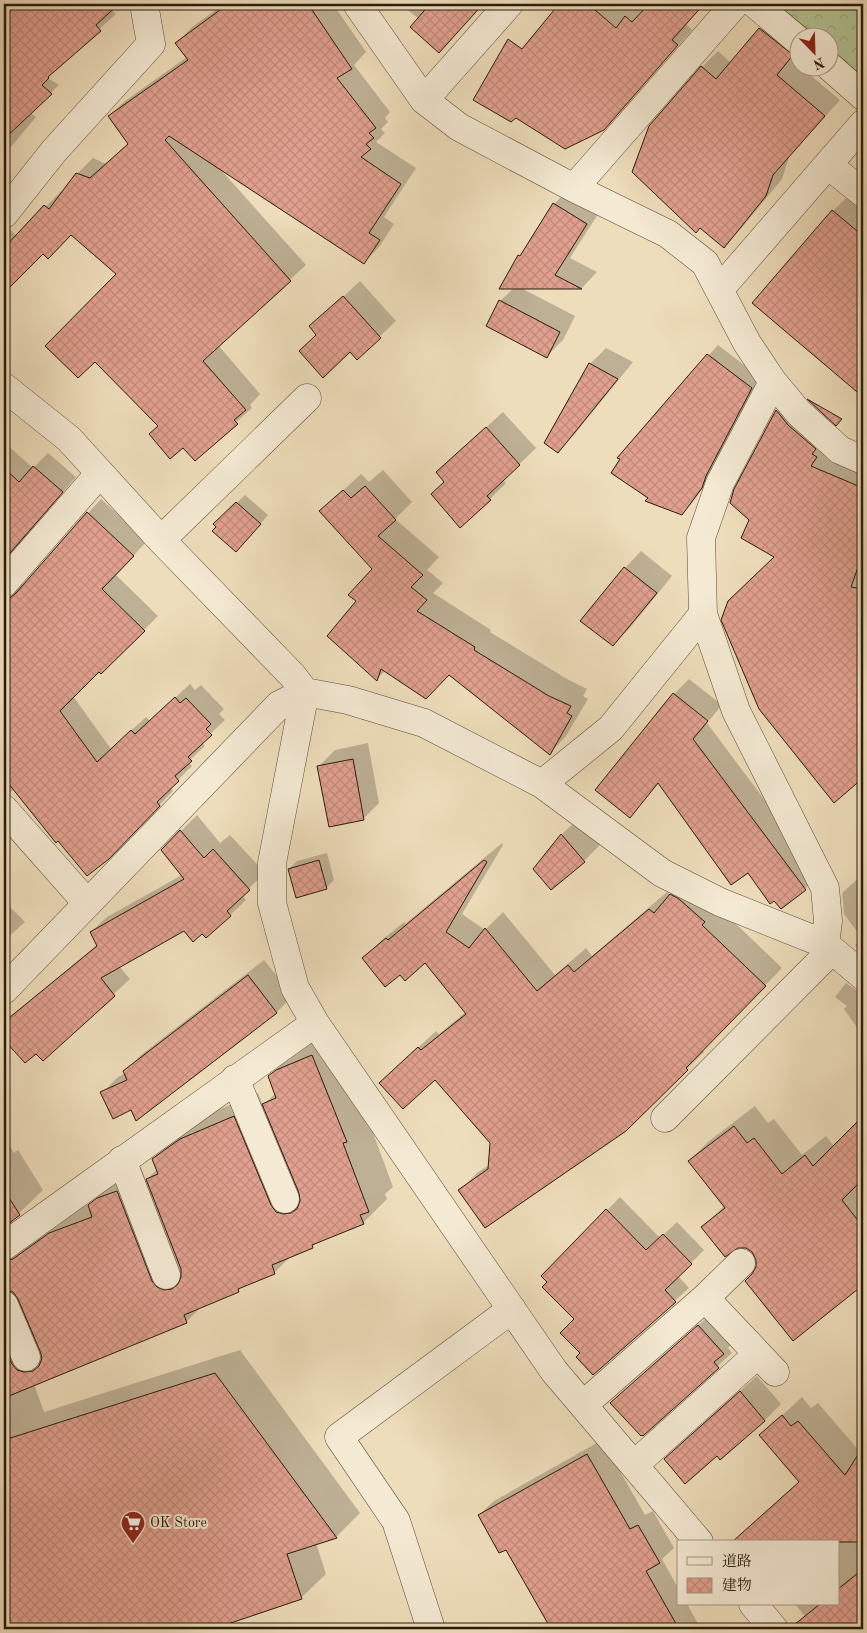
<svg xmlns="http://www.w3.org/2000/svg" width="867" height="1633" font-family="'Old Standard TT','Noto Serif JP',serif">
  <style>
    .park { fill: url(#park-crowns); stroke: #6e6f50 }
    .shadow { fill: #0003 }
    .building { fill: url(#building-cross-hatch); stroke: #291c0c }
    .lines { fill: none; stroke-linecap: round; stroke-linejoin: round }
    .minor-casing { stroke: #5a4c38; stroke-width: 29 }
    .minor { stroke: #f4e9d3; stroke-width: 28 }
    .labels { text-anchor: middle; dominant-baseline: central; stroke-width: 4; stroke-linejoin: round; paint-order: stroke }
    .poi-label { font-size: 14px; fill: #291c0c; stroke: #f4e9d3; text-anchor: start }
  </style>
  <defs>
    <pattern id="park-crowns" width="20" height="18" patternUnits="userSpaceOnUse" patternTransform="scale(1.25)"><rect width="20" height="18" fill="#b4c293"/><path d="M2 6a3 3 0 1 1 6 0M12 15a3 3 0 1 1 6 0" fill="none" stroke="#9ba67e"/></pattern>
    <pattern id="building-cross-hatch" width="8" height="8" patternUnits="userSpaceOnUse" patternTransform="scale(1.25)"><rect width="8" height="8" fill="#e1a08f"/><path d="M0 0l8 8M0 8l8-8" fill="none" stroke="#c1897a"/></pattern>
  </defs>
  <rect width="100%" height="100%" fill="#edb"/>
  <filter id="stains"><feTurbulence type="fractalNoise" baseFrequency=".004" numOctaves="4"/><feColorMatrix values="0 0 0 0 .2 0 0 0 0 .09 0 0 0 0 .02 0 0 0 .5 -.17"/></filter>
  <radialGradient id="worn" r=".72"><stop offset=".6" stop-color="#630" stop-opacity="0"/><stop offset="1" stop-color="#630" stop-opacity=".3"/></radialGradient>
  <!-- park -->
  <path class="park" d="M777 4H863V77L830 48V38L817 37Z"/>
  <!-- shadow -->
  <path class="shadow" d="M4 4H117L111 9 116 14 46 77 59 85 30 113 36 117 4 155V51L34 68 4 39Z
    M224 4H333L366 52 354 65 390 112 385 118 388 122 381 129 385 133 376 142 416 168 384 217 394 224 379 247 364 262 221 170 306 265 218 345 260 394 250 405 252 408 195 460 183 446 159 425 118 274 71 233 43 252 4 293V224L17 236 61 191 63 193 77 174 93 158 106 164 129 143 109 116 125 101 187 57 177 43 192 27Z
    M400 4H484L439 51 419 19Z
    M561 4H704L686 24 692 30 603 129 521 49Z
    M776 13 800 49 792 58 800 65V68H802L840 100 789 157 782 179 740 230 724 246 702 67 718 51 731 63 760 29Z
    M570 188 602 208 570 258 597 272 582 288H521L575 316 563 340 547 356 500 301 514 288 519 256 527 247 554 204Z
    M863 188V395L753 303 833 211 849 195Z
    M360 281 396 321 357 358 350 350 317 334 311 327Z
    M718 345 761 378 711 477 692 503 682 513 649 497 619 457Z
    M606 348 633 362 574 435 558 451 590 364Z
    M793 395 863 466V776L834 801 776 557 750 520 736 490 777 411Z
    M503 412 536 448 503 480 506 483 490 499 446 481 454 456Z
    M5 443 33 468 48 453 76 477 4 562Z
    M383 470 412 502 395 519 439 557 427 570 443 583 433 593 491 630 490 632 567 679 587 689 583 696 588 699 566 736 550 753 449 674 385 671 377 679 358 601 374 569 338 495 361 474 369 482Z
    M245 495 268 515 244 543 223 516Z
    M101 499 147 541 116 575 158 616 101 673 99 670 73 696 111 749 146 717 150 721 190 684 195 690 201 685 224 709 219 714 225 720 202 742 205 746 188 762 192 766 170 788 173 791 108 858 14 789 9 793H4V575L16 585 24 584Z
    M641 551 672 576 629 629 612 645 582 621 625 568Z
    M689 679 722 705 707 723 820 874 805 889 748 871 659 783 630 816 674 694Z
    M368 743 379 803 363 819 319 766 335 750Z
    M197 815 220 843 230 835 265 873 242 895 246 900 230 915 202 932 184 930 119 966 130 979 43 1059 36 1052 25 1062 4 1038V1022L98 944 91 932 107 917 182 875 162 850Z
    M578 819 600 845 584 861 534 869 562 834Z
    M502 843 503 845 462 914 485 930 503 912 555 975 586 948 592 956 667 892 671 895 688 878 782 968 703 1050 704 1052 625 1130 460 1190 477 1173 490 1164 492 1143 436 1078 380 1083 436 1031 439 1034 466 1012 425 962 400 973 364 958 381 941 404 922 405 924Z
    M327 853 334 880 326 888 289 869 297 861Z
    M863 874V953L855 945 862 938 844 914 842 893Z
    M4 901 25 922 4 941Z
    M264 960 293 996 277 1012 136 1119 132 1108 102 1093 118 1077 126 1073 125 1071 141 1055Z
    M846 983 863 995V1036L844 1009 847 1006 835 997Z
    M336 1032 393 1187 385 1194 387 1199 363 1223 318 1241 312 1247 291 1256 274 1273 244 1285 238 1291 202 1306 187 1321 34 1384 44 1412 240 1350 360 1513 336 1537 316 1543 326 1574 301 1598 209 1629H4V1136L14 1153 18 1150 43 1190 13 1219 12 1223 75 1209 92 1203 113 1181 123 1175 141 1167 146 1181 157 1169 153 1160 178 1135 206 1115 258 1093 263 1105 276 1093 269 1077 293 1052 302 1046Z
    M755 1106 768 1123 774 1119 802 1155 826 1136 863 1183V1283L794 1339 757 1267V1259L753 1252 703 1227 724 1206 689 1161 709 1141Z
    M620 1197 660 1238 677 1222 704 1250 678 1276 689 1288 594 1373 582 1353 576 1319 543 1276Z
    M712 1313 736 1339 728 1348 732 1353 643 1434 625 1390Z
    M757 1376 781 1404 765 1420 720 1458 717 1454 681 1443Z
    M802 1397 811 1408 818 1403 861 1453 863 1449V1629H815L795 1604H838V1542L751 1526 800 1481 761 1435Z
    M602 1440 645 1515 653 1511 674 1548 662 1559 678 1588V1604H687L701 1629H556L506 1548 479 1515 494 1501Z"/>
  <!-- building -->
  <path class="building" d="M4 4H119L96 25 101 31 48 77 49 78 42 85 52 94 4 139Z
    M228 4H308L352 69 337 78 376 128 369 133 374 138 366 144 371 149 361 157 401 184 369 233 380 240 364 264 169 136 165 140 291 281 203 361 246 410 234 420 238 424 195 461 183 448 170 459 149 434 158 426 95 362 78 378 45 346 116 274 71 235 48 259 43 254 4 293V248L44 205 49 209 76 173 90 178 128 144 108 116 188 60 175 43Z
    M430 4H483L439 53 410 27Z
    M559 4H588L616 28 625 16 632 22 649 4H704L672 40 678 45 604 130 565 149 516 118 511 122 473 100 508 39 522 49Z
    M759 28 793 55 777 75 825 116 773 175 766 196 724 248 700 228 696 233 632 172 649 126 701 66 716 79Z
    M553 203 587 224 555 275 582 289H499L518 255 520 256Z
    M832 210 863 236V397L752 303Z
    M343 296 381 338 357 360 350 352 323 378 299 351 316 335 309 326Z
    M499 300 560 332 547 358 486 326Z
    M707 354 752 388 706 476 702 488 682 515 645 501 648 498 611 473 620 459 617 458Z
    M589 363 618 379 558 453 544 443Z
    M807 399 842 419 836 426Z
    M776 410 788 425 816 449 812 454 817 457 811 466 863 488V553L851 587 863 589V778L834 803 759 709 721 620 728 601 774 557 741 538 749 520 730 503 734 489Z
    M486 427 520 465 487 496 491 500 460 528 431 494 444 482 436 472Z
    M33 466 63 492 4 560V468L19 482Z
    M365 486 396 520 378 536 423 575 411 587 427 600 417 611 475 647 474 650 549 696 571 706 567 713 572 716 550 755 449 675 426 699 381 669 377 681 327 636 356 601 348 595 372 569 319 511 343 490 351 498Z
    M236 502 261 524 236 552 212 531 216 527 213 524Z
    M87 512 134 556 102 589 145 631 101 674 99 672 60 711 97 762 131 730 135 734 175 697 180 703 186 698 211 724 206 729 212 735 188 757 192 761 175 776 179 781 157 802 160 806 109 859 87 876 58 841 56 843 4 778V598H10L16 593Z
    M624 567 657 593 613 646 580 621Z
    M673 693 708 721 693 739 806 890 781 909 774 901 770 904 748 873 731 885 658 783 630 818 595 790Z
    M353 759 364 820 329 827 317 766Z
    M180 830 204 858 213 849 250 890 227 911 231 916 206 938 202 934 193 942 184 931 101 978 115 996 43 1061 36 1054 25 1063 4 1040V1022L97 946 90 932 184 879 161 850Z
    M561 834 585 862 551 890 533 869Z
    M319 860 327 889 296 898 288 869Z
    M484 860 487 862 446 932 469 948 485 928 537 991 568 965 574 972 649 909 654 913 670 894 679 899 705 922 702 925 766 986 686 1068 688 1070 626 1131 485 1228 458 1190 488 1169 490 1143 435 1080 403 1109 379 1083 418 1047 421 1050 466 1014 425 963 405 981 400 975 385 987 362 958 386 938 388 940Z
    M248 975 277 1013 136 1121 131 1110 113 1119 100 1092 127 1080 123 1071Z
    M312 1055 347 1142 343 1143 369 1212 360 1215 364 1224 312 1245 313 1248 272 1265 275 1274 238 1289 239 1292 184 1315 187 1323 4 1398V1345L12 1364 17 1370 24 1372 33 1371 39 1366 42 1358 40 1351 18 1299 13 1292 4 1290V1261L13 1259 49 1233 92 1217 88 1205 97 1198 117 1191 152 1281 157 1287 164 1290 172 1289 178 1284 181 1277V1269L146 1179 158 1174 152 1159 180 1139 234 1116 271 1205 276 1212 283 1214 291 1213 297 1209 300 1201 299 1193 262 1104 276 1098 268 1076 276 1070Z
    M863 1116V1179L842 1200 863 1227V1285L793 1341 745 1281 752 1274 756 1267V1260L752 1252 746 1248H738L725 1257 701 1227 725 1208 688 1161 734 1126 747 1143 754 1138 782 1174 805 1155 813 1166Z
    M4 1190 20 1215 4 1227Z
    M606 1209 646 1250 663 1234 692 1264 665 1290 676 1302 593 1375 576 1357 580 1353 560 1333 574 1319 542 1287 547 1282 541 1276Z
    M698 1325 724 1354 714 1362 719 1368 643 1436 642 1435 641 1436 610 1403Z
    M215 1373 337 1538 287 1554 302 1599 213 1629H4V1440Z
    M740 1391 765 1421 720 1460 717 1456 685 1484 664 1459Z
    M782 1415 791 1426 798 1421 845 1475 863 1447V1542H732L799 1482 759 1435Z
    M587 1454 630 1529 638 1525 660 1563 646 1571 679 1629H551L506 1550 499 1553 478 1515Z
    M863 1569V1629H789L820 1604H838V1589Z"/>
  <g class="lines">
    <defs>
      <path id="minor" d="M357 4 424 100 459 127 574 188 668 234 705 263 747 343 773 382 799 413 840 450 863 460
        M755 4 800 42
        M830 67 863 96
        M424 100 509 4
        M828 165 863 193
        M574 188 735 4
        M4 214 54 151 151 44 144 4
        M719 290 863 124
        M773 382 720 483 701 538 703 614 736 711 825 888 828 921 825 944
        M4 387 69 439 161 540 292 675 305 692 272 863V903L295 988 315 1023 554 1371 699 1542
        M161 540 307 398
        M4 583 100 473
        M542 784 611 728 703 614
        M4 809 87 903
        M4 990 279 705 305 692 348 700 424 723 542 784 662 873 720 902 825 944 863 976
        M235 1079 285 1199
        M665 1118 832 950
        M122 1160 166 1275
        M4 1246 315 1023
        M705 1298 775 1372
        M4 1305 26 1357
        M583 1405 705 1298 741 1263
        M634 1465 758 1354
        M753 1604 774 1629
        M431 1629 396 1521 339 1437 512 1309"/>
    </defs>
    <!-- minor casing -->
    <use href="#minor" class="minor-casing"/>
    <!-- minor -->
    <use href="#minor" class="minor"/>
  </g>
  <!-- icons -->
  <defs>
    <symbol id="supermarket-pin" viewBox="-11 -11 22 30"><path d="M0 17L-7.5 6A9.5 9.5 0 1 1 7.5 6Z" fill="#8f2418" stroke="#f4e9d3"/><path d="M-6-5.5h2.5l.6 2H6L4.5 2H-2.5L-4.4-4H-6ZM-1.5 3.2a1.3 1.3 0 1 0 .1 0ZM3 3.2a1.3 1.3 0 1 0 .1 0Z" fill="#fff"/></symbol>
  </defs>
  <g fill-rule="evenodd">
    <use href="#supermarket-pin" x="119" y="1509" width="28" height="38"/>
  </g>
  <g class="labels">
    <!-- poi labels -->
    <g class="poi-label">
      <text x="150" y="1523">OK Store</text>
    </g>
  </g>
  <!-- margin -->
  <rect width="867" height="1633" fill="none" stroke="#edb" stroke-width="20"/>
  <rect x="5" y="5" width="857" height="1623" fill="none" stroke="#291c0c" stroke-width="2.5"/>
  <rect x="10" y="10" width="847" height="1613" fill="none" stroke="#291c0c"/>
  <!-- legend -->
  <rect x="677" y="1540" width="162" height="65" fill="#f4e9d3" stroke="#a39783"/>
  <rect x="687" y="1557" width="25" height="8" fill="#f4e9d3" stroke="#a39783"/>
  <text x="722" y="1566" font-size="15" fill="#291c0c">道路</text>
  <rect x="687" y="1578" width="25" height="15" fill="url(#building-cross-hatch)" stroke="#a39783"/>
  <text x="722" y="1590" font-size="15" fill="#291c0c">建物</text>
  <!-- north arrow -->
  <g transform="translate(814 52) rotate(157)"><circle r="24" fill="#f4e9d3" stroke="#a39783"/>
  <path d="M0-4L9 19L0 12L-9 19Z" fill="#8f2418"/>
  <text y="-8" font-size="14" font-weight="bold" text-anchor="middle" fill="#291c0c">N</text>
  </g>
  <rect width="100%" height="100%" filter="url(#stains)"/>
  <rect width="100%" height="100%" fill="url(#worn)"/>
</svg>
